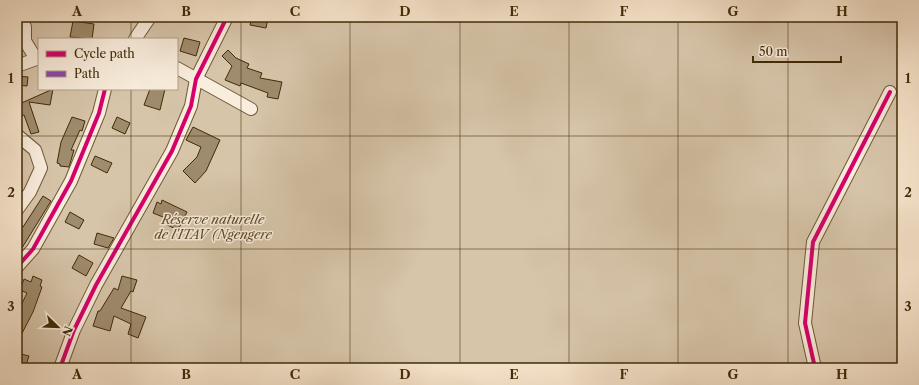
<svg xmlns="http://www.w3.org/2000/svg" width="919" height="385" font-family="'Libre Caslon Text',serif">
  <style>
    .green { fill: #d7c5aa; stroke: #8c7858; fill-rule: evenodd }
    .building { fill: #9f8b6d; stroke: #412b07 }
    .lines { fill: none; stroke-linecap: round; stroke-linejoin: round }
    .minor-casing { stroke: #6e5938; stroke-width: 14 }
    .minor { stroke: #f9eddd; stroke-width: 12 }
    .quiet { stroke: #8e44ad; stroke-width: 3; stroke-dasharray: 6 3; stroke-linecap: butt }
    .cycleway-casing { stroke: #f9eddd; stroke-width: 6 }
    .cycleway { stroke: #d6006c; stroke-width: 4 }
    .grid { fill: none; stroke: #412b07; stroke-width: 1; stroke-opacity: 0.55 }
    .labels { text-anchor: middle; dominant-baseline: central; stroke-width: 3; stroke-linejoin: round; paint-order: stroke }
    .park-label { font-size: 13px; font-style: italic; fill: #5f4a28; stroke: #f9eddd }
    .neatline { fill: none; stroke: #412b07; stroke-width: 1.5 }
    .grid-label { font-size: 13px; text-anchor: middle; font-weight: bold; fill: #412b07 }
  </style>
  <rect width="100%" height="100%" fill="#f6e4cb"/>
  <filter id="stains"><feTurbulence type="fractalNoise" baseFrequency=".005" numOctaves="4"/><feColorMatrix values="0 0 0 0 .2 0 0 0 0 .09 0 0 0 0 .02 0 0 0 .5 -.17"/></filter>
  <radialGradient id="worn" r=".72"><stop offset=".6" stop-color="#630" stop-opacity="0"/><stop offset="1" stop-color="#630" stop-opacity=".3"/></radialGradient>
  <!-- green -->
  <path class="green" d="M17 17H902V368H17ZM39 39H177V89H39Z"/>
  <!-- building -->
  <path class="building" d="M252 17 268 18 266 28 250 25Z
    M73 21 94 24 92 39 70 37Z
    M184 38 200 42 196 56 180 51Z
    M228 50 236 58 249 64 247 68 262 73 260 78 282 82 278 99 267 97 268 93 241 83 240 86 225 80 232 66 222 56Z
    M18 76 28 77 27 86 17 85Z
    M53 89 50 105 29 102 39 132 31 134 24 115 17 118V105Z
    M150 89H165L160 110 144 105Z
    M72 117 85 121 82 131 80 130 71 150H74L69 167 60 166V164L57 163 61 142Z
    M117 117 130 123 125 134 112 128Z
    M193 127 220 140 206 171 195 183 183 171 197 157 201 147 186 140Z
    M95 156 112 163 107 173 91 165Z
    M43 196 51 201 17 256V232L21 225 23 227Z
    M162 200 187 212 178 230 165 224 168 219 153 213 157 202 161 204Z
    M70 212 84 220 79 229 65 222Z
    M97 233 114 238 108 248 94 244Z
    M79 255 93 263 86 276 72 268Z
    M33 276 42 280 40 286 42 287 33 312 17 343V314L27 293 20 290 24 279 31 282Z
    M122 276 137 280 133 292 131 291 121 308 146 317 138 338 128 334 131 324 114 316 110 331 93 326 98 311H100L114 288 118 290Z
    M17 353 29 356 25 368H17Z"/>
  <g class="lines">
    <defs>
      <path id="minor" d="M20 17 25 27V41L36 59
        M135 39 150 17
        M17 66 39 58
        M177 68 251 109
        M17 135 35 150 41 168 30 192 17 210
        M17 267 33 249 71 181 99 113 105 89
        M60 368 74 330 96 285 172 151 191 106 196 79 227 17
        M815 368 805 323 813 242 890 92"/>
    </defs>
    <!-- minor casing -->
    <use href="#minor" class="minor-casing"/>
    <!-- minor -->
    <use href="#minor" class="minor"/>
    <!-- quiet -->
    <path class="quiet" d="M901 368 902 364"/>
    <defs>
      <path id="cycleway" d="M17 267 33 249 71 181 99 113 105 89
        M60 368 74 330 96 285 172 151 191 106 196 79 227 17
        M815 368 805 323 813 242 890 92"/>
    </defs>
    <!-- cycleway casing -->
    <use href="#cycleway" class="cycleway-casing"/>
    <!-- cycleway -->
    <use href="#cycleway" class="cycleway"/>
  </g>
  <!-- grid -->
  <path class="grid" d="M131 17V39M241 17V368M350 17V368M460 17V368M569 17V368M678 17V368M788 17V368M131 89V368M17 136H902M17 249H902"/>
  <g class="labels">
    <!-- park labels -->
    <g class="park-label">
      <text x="213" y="219">Réserve naturelle<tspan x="213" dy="15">de l'ITAV (Ngengere</tspan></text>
    </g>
  </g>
  <!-- margin -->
  <rect width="919" height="385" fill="none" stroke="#f6e4cb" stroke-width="44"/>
  <!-- legend -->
  <rect x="38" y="38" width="140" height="52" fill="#f9eddd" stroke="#af9f87"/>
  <rect x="46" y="51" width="20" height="6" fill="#d6006c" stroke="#af9f87"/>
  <text x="74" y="58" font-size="12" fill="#412b07">Cycle path</text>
  <rect x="46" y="71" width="20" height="6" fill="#8e44ad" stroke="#af9f87"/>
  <text x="74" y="78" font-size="12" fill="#412b07">Path</text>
  <!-- north arrow -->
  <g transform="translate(58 327) rotate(113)" stroke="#f9eddd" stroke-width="3" paint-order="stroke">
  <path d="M0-3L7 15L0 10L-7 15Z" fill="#412b07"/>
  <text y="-6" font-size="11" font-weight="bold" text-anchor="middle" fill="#412b07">N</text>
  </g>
  <!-- scale -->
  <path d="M753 56v6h88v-6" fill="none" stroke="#412b07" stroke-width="2"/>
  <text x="759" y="56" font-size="12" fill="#412b07" stroke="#f9eddd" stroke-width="3" paint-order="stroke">50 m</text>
  <rect x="22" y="22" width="875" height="341" class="neatline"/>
  <g class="grid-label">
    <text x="77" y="16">A</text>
    <text x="186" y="16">B</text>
    <text x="295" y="16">C</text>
    <text x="405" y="16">D</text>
    <text x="514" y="16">E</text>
    <text x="624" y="16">F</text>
    <text x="733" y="16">G</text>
    <text x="842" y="16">H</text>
    <text x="11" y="83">1</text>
    <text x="908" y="83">1</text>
    <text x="11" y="197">2</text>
    <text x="908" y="197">2</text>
    <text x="11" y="311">3</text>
    <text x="908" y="311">3</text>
    <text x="77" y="379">A</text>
    <text x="186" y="379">B</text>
    <text x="295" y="379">C</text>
    <text x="405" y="379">D</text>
    <text x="514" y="379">E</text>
    <text x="624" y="379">F</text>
    <text x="733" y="379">G</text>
    <text x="842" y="379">H</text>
  </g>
  <rect width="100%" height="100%" filter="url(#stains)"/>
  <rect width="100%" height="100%" fill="url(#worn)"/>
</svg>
